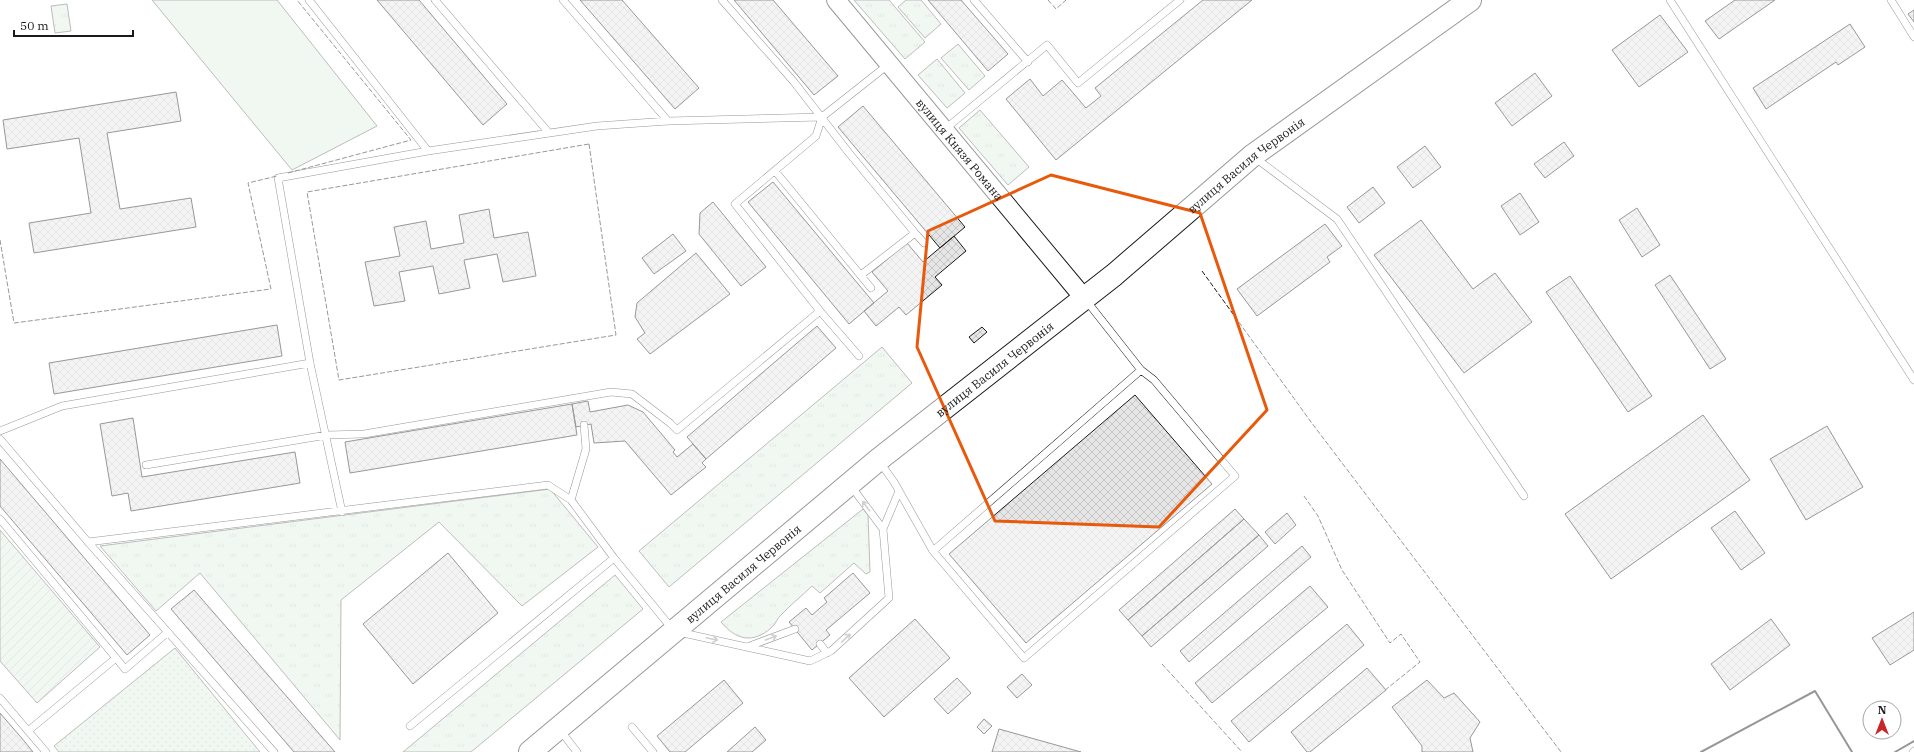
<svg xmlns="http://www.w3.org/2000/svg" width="1914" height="752" font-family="'IBM Plex Serif',serif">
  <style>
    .grass { fill: url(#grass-tufts); stroke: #6a6a6a }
    .park { fill: url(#park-dots); stroke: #6a6a6a }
    .garden { fill: url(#garden-furrows); stroke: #6a6a6a }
    .pitch { fill: #e0efe3; stroke: #6a6a6a }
    .building { fill: url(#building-cross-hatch); stroke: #1a1a1a }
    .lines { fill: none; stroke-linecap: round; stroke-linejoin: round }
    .service-casing { stroke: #1a1a1a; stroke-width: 8 }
    .tertiary-casing { stroke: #1a1a1a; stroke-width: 20 }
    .primary-casing { stroke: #1a1a1a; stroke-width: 24 }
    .service { stroke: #fff; stroke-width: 7 }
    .tertiary { stroke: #fff; stroke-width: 18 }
    .primary { stroke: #fff; stroke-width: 22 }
    .fence { stroke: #1a1a1a; stroke-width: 1; stroke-dasharray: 5 2; stroke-linecap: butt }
    .wall { stroke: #1a1a1a; stroke-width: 2 }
    .oneway { stroke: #989898 }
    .marked { fill: none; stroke: #e8590c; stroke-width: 3; stroke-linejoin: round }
    .labels { text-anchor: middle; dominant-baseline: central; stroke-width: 3; stroke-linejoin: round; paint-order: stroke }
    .street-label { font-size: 12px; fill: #1a1a1a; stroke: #fff }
  </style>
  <defs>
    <pattern id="grass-tufts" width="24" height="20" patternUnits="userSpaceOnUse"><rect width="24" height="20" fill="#e0efe3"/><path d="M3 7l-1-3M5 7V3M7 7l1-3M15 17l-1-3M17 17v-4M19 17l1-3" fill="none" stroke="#c0ccc2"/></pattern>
    <pattern id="park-dots" width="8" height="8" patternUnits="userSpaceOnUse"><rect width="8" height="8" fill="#e0efe3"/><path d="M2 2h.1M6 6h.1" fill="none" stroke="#c0ccc2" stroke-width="1.8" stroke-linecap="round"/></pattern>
    <pattern id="garden-furrows" width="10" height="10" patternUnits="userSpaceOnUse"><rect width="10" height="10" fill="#e0efe3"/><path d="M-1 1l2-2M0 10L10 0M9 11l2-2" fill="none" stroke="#c0ccc2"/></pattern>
    <pattern id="building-cross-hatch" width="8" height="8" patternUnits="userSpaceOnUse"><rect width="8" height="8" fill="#e6e6e6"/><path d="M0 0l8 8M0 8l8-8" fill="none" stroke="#c5c5c5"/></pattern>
  </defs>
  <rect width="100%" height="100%" fill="#fff"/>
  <!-- grass -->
  <path class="grass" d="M854 0H889L925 42 905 59Z
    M906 0H921L941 24 925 38 898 7Z
    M67 4 71 31 55 33 51 6Z
    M958 44 985 76 969 90 941 58Z
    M937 59 965 93 947 108 918 75Z
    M980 110 1029 167 1008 185 959 128Z
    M882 347 912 383 669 587 639 551Z
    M550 489 598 547 522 606 439 522 341 600 340 740 200 573 156 611 100 546Z
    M863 509 868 515 870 572 866 574 854 563 820 593 812 586C802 596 790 605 780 616 777 619 775 625 771 628 753 644 736 640 721 622Z
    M615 575 643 609 471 752H403Z"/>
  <!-- park -->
  <path class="park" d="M175 648 260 752H59L54 746Z"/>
  <!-- garden -->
  <path class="garden" d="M0 530 100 647 37 703 0 661Z"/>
  <!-- pitch -->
  <path class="pitch" d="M152 0H277L377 126 292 170Z"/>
  <!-- building -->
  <path class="building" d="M377 0H419L507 104 483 125Z
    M580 0H622L699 88 675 109Z
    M734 0H773L838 76 814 95Z
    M928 0H961L1008 54 988 71Z
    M1203 0H1252L1056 160 1006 99 1030 79 1043 96 1062 80 1086 108 1101 96 1095 88Z
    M1735 0H1775L1719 39 1705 21Z
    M1914 10V22L1908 14Z
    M1660 15 1688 52 1639 87 1612 50Z
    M1850 24 1865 47 1838 65 1836 62 1766 109 1753 88Z
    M1535 73 1552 96 1512 126 1495 103Z
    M176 92 181 121 107 133 120 209 191 198 196 227 34 253 29 223 91 213 79 138 7 149 3 120Z
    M863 106 965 227 940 248 838 127Z
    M1564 142 1574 156 1545 178 1534 164Z
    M1425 146 1441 167 1413 188 1397 167Z
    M773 182 874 303 849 324 748 202Z
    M1373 187 1385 203 1359 223 1347 207Z
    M1520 193 1539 222 1520 235 1501 206Z
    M713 202 766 267 741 286 699 234 700 213Z
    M1637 208 1660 245 1642 257 1619 220Z
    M489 209 494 238 528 232 536 276 503 282 497 254 464 260 470 288 439 294 433 266 399 272 405 301 374 306 365 262 400 256 394 227 426 221 431 249 464 243 459 215Z
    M1421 220 1473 289 1495 273 1532 322 1464 373 1374 255Z
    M1325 224 1342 246 1327 257 1330 262 1257 316 1237 289Z
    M673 234 686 251 654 274 642 258Z
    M954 236 966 251 935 277 942 285 906 315 899 307 876 326 864 311 888 291 872 272 907 243 923 262Z
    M696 253 730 294 650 354 637 339 645 333 635 317 637 303Z
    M1670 275 1726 359 1710 369 1655 285Z
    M1570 276 1652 396 1628 412 1546 292Z
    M277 325 282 356 54 394 49 363Z
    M817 326 836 348 706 459 687 437Z
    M982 327 987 332 974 343 969 337Z
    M1135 395 1212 484 1026 643 949 554Z
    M588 401 590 412 628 405 643 412 675 450 673 452 677 457 693 444 706 459 702 463 706 467 671 495 625 441 594 443 591 424 576 427 572 404Z
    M572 404 577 435 350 473 345 442Z
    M1703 415 1750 480 1611 579 1565 514Z
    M133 418 142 477 295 452 300 483 131 511 128 493 112 496 100 424Z
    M1827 426 1863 487 1806 520 1770 459Z
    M0 459 150 635 127 655 0 506Z
    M1235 509 1244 519 1128 620 1119 610Z
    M1735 511 1765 553 1741 570 1711 528Z
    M1287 513 1296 525 1275 544 1265 532Z
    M1244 519 1259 535 1142 636 1128 620Z
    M1259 535 1268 546 1151 647 1142 636Z
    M1302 546 1311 557 1189 662 1180 651Z
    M448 553 498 613 413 684 363 624Z
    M853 573 870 593 826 630 830 635 812 650 789 622 806 608 812 615 827 602 824 598Z
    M1310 586 1328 607 1212 703 1195 683Z
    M194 590 335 752H294L171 609Z
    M1914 612V650L1890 665 1872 638Z
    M915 619 950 658 884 717 849 678Z
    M1771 619 1790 645 1730 690 1711 664Z
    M1347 624 1364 645 1249 742 1231 721Z
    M1367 668 1386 690 1310 752H1307L1291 732Z
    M1022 674 1032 685 1017 698 1007 687Z
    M957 678 971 693 948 714 934 699Z
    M724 680 743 703 685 752H670L657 736Z
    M1427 680 1444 698 1454 693 1480 722 1470 738 1473 752H1422V746L1392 707Z
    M0 713 25 742 33 752H0Z
    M984 719 992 726 984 734 977 727Z
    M755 727 766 740 752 752H727Z
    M999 729 1081 752H992Z"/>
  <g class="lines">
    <defs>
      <path id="service" d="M309 0 428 151 597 126 668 121 822 117 889 64
        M435 0 549 133
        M563 0 668 121
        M722 0 794 82 849 153 915 233 861 275
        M974 0 1028 62
        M1670 0 1914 380
        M1891 0 1914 37
        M822 117 816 136 735 204 820 311 859 356
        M944 130 1047 45 1078 83 1180 0
        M1254 157 1337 219 1524 496
        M775 171 871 288
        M915 233 924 243
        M0 431 62 406 310 363
        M0 439 88 542 274 752
        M879 461 894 482 933 551 1141 370
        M146 465 327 435 364 434 611 392 632 394 670 423 677 430 820 311
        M851 486 883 529
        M571 500 586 449 584 425
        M342 512 310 363 278 178 428 151
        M0 519 116 658 28 731
        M88 542 548 485 571 500 614 558 674 631 810 661 831 651 889 598 883 529 899 491
        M933 551 1024 658 1235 476 1154 380 1141 370 1085 299
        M820 644 827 653
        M747 647 795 629
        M116 658 125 669 168 632
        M0 698 46 752
        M410 726 614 558
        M632 727 653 752
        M560 730 577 752
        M1913 752 1914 751"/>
      <g id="tertiary">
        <path id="s1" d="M836 0 1084 298"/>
      </g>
      <g id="primary">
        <path id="s2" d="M530 752 878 460 1114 275 1252 156 1470 0"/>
      </g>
    </defs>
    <!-- service casing -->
    <use href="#service" class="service-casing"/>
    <!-- tertiary casing -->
    <use href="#tertiary" class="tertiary-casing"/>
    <!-- primary casing -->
    <use href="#primary" class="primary-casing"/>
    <!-- service -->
    <use href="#service" class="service"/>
    <!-- tertiary -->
    <use href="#tertiary" class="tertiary"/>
    <!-- primary -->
    <use href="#primary" class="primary"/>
    <!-- fence -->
    <path class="fence" d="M1048 0 1056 9 1066 0
      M589 144 616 335 339 380 307 192Z
      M288 173 411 140 297 0
      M0 240 14 323 271 289 248 183 277 176
      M1202 271 1311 422 1561 752
      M1304 496 1318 516 1342 570 1390 643 1401 634 1420 662 1384 691
      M1162 664 1242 752"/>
    <!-- wall -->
    <path class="wall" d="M1701 752 1815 691 1852 752
      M1895 752 1914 741"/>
  </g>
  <!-- one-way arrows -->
  <defs><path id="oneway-shaft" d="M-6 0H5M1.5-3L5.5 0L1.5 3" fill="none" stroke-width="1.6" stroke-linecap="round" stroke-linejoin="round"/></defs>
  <g class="oneway">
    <use href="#oneway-shaft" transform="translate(866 506) rotate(-127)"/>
    <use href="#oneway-shaft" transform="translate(771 638) rotate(-20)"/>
    <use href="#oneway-shaft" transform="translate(846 638) rotate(-43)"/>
    <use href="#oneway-shaft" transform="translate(712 639) rotate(12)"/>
  </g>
  <!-- marked area -->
  <path d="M0 0H1914V752H0ZM1051 175 1200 213 1267 410 1159 527 995 521 917 347 928 231Z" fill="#fff" fill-opacity=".55" fill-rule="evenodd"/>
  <path class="marked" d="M1051 175 1200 213 1267 410 1159 527 995 521 917 347 928 231Z"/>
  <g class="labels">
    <!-- street labels -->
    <g class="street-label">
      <text stroke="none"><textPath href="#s1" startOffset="194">вулиця Князя Романа</textPath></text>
      <text stroke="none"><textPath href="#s2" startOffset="926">вулиця Василя Червонія</textPath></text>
      <text stroke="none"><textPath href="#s2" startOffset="602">вулиця Василя Червонія</textPath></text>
      <text stroke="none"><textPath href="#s2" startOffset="278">вулиця Василя Червонія</textPath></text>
    </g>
  </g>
  <!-- north arrow -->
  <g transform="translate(1882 720)"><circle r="19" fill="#ffffff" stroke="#a3a3a3"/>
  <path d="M0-3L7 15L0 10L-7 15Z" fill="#c62828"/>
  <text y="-6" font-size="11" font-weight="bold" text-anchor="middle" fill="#1a1a1a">N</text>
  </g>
  <!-- scale -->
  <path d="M14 30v6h119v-6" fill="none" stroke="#1a1a1a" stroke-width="2"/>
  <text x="20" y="30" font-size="12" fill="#1a1a1a" stroke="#ffffff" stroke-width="3" paint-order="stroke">50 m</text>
</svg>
